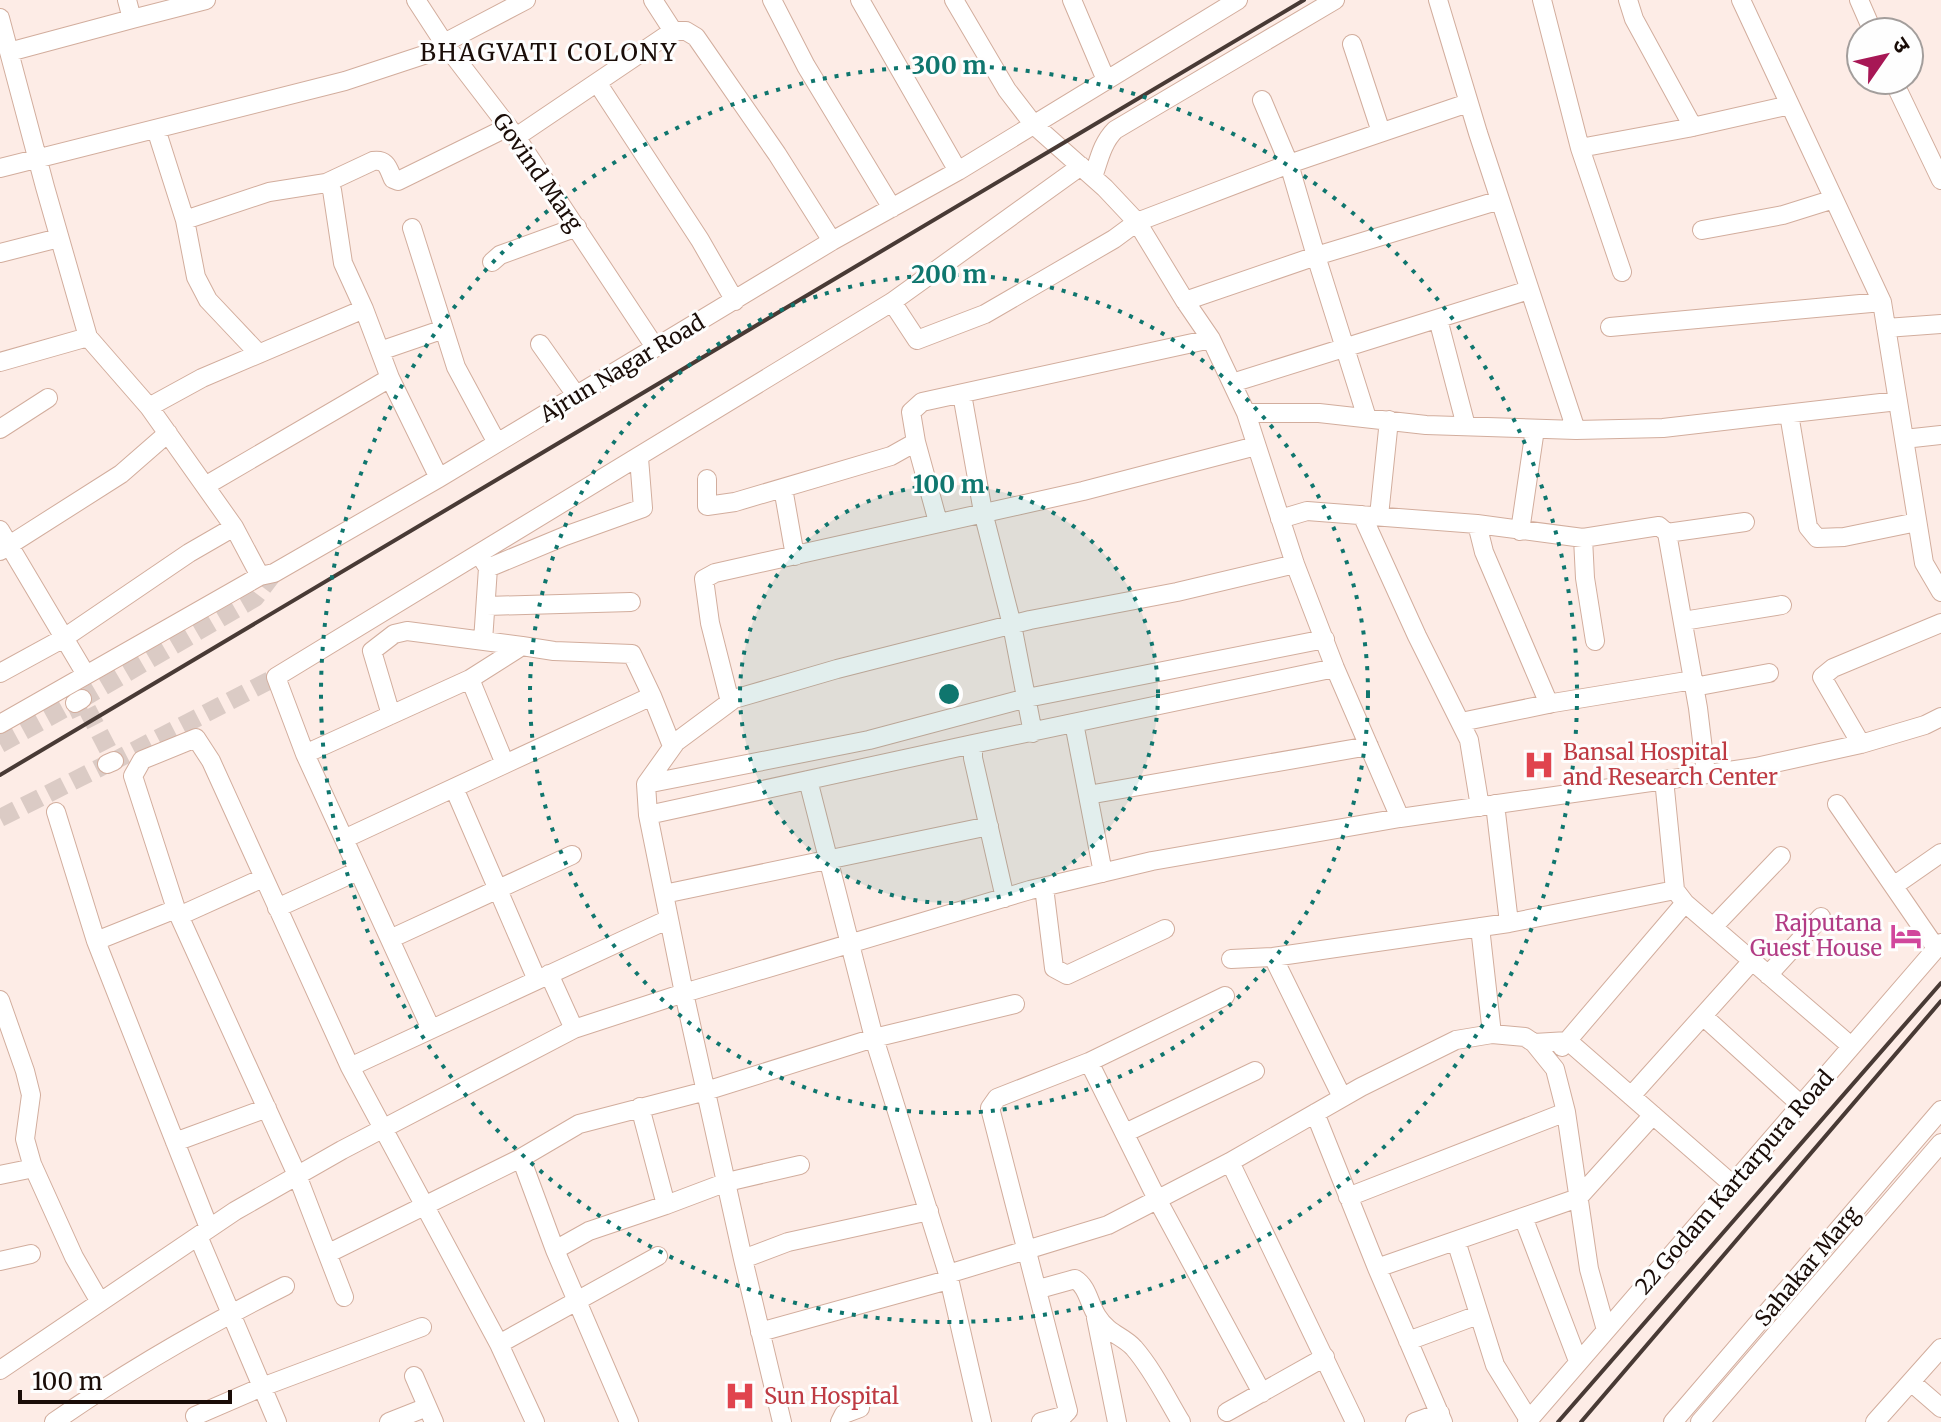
<svg xmlns="http://www.w3.org/2000/svg" width="1941" height="1422" font-family="Merriweather,'Noto Sans Devanagari',serif">
  <style>
    .lines { fill: none; stroke-linecap: round; stroke-linejoin: round }
    .minor-tunnel { stroke: #dbcbc5; stroke-width: 18; stroke-dasharray: 18 9; stroke-linecap: butt }
    .minor-casing { stroke: #d2ad9d; stroke-width: 20 }
    .minor { stroke: #fff; stroke-width: 18 }
    .rail { stroke: #483a35; stroke-width: 4 }
    .ring { fill: none; stroke: #0f766e; stroke-width: 4; stroke-dasharray: 4 8 }
    .labels { text-anchor: middle; dominant-baseline: central; stroke-width: 6; stroke-linejoin: round; paint-order: stroke }
    .street-label { font-size: 22px; fill: #1a0d08; stroke: #fefefe }
    .health-label { font-size: 22px; fill: #be3a42; stroke: #fefefe; text-anchor: start }
    .hotel-label { font-size: 22px; fill: #b23c85; stroke: #fefefe; text-anchor: end }
    .neighbourhood-label { font-size: 24px; letter-spacing: 2px; fill: #1a0d08; stroke: #fefefe }
    .centre { fill: #0f766e; stroke: #fefefe; stroke-width: 4 }
    .ring-label { font-size: 24px; text-anchor: middle; font-weight: bold; fill: #0f766e; stroke: #fefefe; stroke-width: 6; stroke-linejoin: round; paint-order: stroke }
  </style>
  <rect width="100%" height="100%" fill="#fdece6"/>
  <g class="lines">
    <!-- minor-tunnel -->
    <path class="minor-tunnel" d="M274 573 255 598 82 699 114 761 276 677
      M0 744 75 703 81 716
      M0 818 107 764 101 752"/>
    <defs>
      <path id="minor" d="M416 0 444 43 516 137 655 347
        M653 0 673 31
        M772 0 806 66 892 208
        M860 0 958 171
        M954 0 1007 90 1034 125 1105 188 1137 222 1185 301 1211 339 1246 413 1295 564 1335 668 1400 818
        M1072 0 1106 80
        M1438 0 1478 133 1576 430
        M1542 0 1580 148 1688 128 1790 105
        M1628 0 1634 19 1693 127
        M1741 0 1882 302 1924 563 1941 592
        M1859 0 1873 32
        M0 18 45 187 88 337 149 407 234 527 260 576
        M132 19 206 0
        M444 43 526 0
        M1352 44 1381 132
        M9 52 132 19 127 0
        M1893 80 1941 180
        M598 84 700 240 735 301
        M1262 100 1289 164 1468 103
        M156 129 185 220 269 192 326 183 332 190 343 263 364 309
        M516 137 673 31H686L696 37 777 154 832 241
        M1580 148 1622 272
        M0 168 345 81 448 47
        M1093 177C1099 160 1102 143 1115 130L1335 0
        M326 183 373 161C387 159 388 168 393 179L398 181 508 127
        M185 220 196 277 208 300 259 354
        M412 228 456 367 497 443
        M1702 230 1783 215 1834 199
        M0 253 59 238
        M492 262 500 255 577 227
        M1185 301 1316 256 1367 418
        M892 302 917 340 985 314 1114 239 1137 222 1289 164 1316 256 1500 200
        M1438 319 1466 426
        M1610 327 1882 302
        M1886 328 1941 324
        M540 344 576 395
        M380 351 444 329
        M0 362 88 337
        M1232 383 1529 290
        M962 394 983 512 1012 625 1033 733
        M149 407 202 378 364 309 390 378 439 478
        M1246 413H1319L1426 425 1576 430 1663 428 1898 401
        M1789 414 1808 527 1817 538 1844 537 1917 522
        M0 429 48 398
        M1904 439 1941 435
        M916 442 911 412 922 402 1211 339
        M707 479V506L735 502 891 456 916 442 938 522
        M205 486 390 378
        M783 488 795 556
        M1362 515 1417 636 1469 740 1480 807
        M1379 516 1389 420
        M1280 519 1307 511 1477 524 1583 538 1659 526 1667 533 1698 708 1706 774
        M1477 524 1484 552 1549 704
        M0 530 85 673
        M1520 531 1535 429
        M1667 533 1745 522
        M1583 538 1585 578 1595 641
        M0 551 121 474 168 433
        M488 568 565 536 643 508 639 458
        M487 606 631 602
        M1683 621 1782 605
        M483 641 488 568 483 560
        M0 673 64 638 189 553 234 527
        M470 679 522 646 554 651 632 654 652 696
        M1694 687 1769 673
        M730 702 710 623 704 579 715 573 1083 491 1256 446
        M75 703 82 699
        M391 715 372 651 394 634 407 631 522 646
        M1461 722 1553 703 1693 680
        M1074 723 1103 873
        M0 724 260 576 274 573 439 478 832 241 958 171 1238 0
        M1861 744 1822 677 1833 668 1941 623
        M305 754 276 677 892 302 1081 166
        M107 764 114 761
        M505 764 652 696 672 746
        M1664 779 1675 890
        M808 780 874 1038 948 1274 982 1422
        M646 784 869 740 1027 698 1325 639
        M454 788 537 980
        M1088 795 1369 746
        M1495 804 1509 923
        M1837 804 1936 948
        M56 812 96 941 209 1228
        M648 815 973 744
        M344 839 505 764 470 679 305 754 431 1029
        M1895 885 1941 853
        M1044 887 1054 968 1067 975 1165 929
        M664 894 989 826
        M1005 898 973 758V744L1335 668
        M277 908 358 871
        M179 916 263 878
        M1480 927 1492 1034
        M1713 927 1781 856
        M390 939 572 855
        M96 941 176 909
        M1273 957 1342 1097
        M1231 959 1273 957 1509 923 1675 890 1685 903 1851 1046
        M549 974 574 1029
        M1768 975 1821 917
        M0 1000 25 1071 31 1095 25 1139 32 1164 74 1257 100 1302
        M1703 1016 1801 1105
        M1534 1043 1568 1041 1732 1184
        M1562 1047 1685 903
        M1089 1062 1157 1199 1262 1393
        M350 1067 669 919
        M1631 1096 1752 961
        M640 1107 666 1205 727 1182 800 1165
        M1315 1113 1377 1268 1443 1422
        M1125 1133 1255 1071
        M175 1142 267 1108
        M521 1158 555 1250
        M1230 1162 1355 1422
        M0 1175 34 1168
        M1348 1197 1566 1112
        M1523 1217 1578 1361
        M198 1236 277 1422
        M1456 1241 1495 1365 1529 1420
        M329 1253 521 1158 579 1124 706 1091 874 1038 1015 1004
        M743 1259 788 1242 929 1211
        M0 1261 31 1254
        M1377 1268 1578 1198 1653 1115
        M948 1274 1108 1225 1230 1162 1361 1087 1456 1040 1492 1034 1525 1037 1534 1043 1555 1069 1566 1112 1589 1269 1606 1330
        M1039 1289 1075 1279C1088 1287 1089 1304 1097 1316 1109 1335 1122 1335 1134 1348 1153 1370 1166 1397 1181 1422
        M344 1297 297 1175 176 909 133 776 142 760 196 738 211 761 350 1067 499 1344 535 1422
        M1096 1318 1117 1422
        M760 1332 948 1280
        M1408 1341 1478 1315
        M499 1344 658 1256
        M0 1370 235 1211 342 1150 574 1029 684 993 1030 890 1152 861 1400 818 1756 767 1861 744 1925 725 1941 717
        M414 1376 434 1422
        M1911 1382 1941 1408
        M1227 1412 1325 1357
        M195 1416 262 1387 422 1327
        M54 1422C127 1371 205 1326 285 1286
        M389 1422 427 1407
        M629 1422 555 1250 589 1231 666 1205
        M782 1422 743 1259 684 993 648 815 646 784 676 742 734 699 837 669 1030 620 1177 592 1295 564
        M840 1422 844 1414 860 1408
        M1041 1422 1063 1416 1068 1411 990 1108 997 1098 1089 1062 1225 996
        M1415 1422 1440 1413
        M1527 1422 1941 943
        M1673 1422 1941 1110
        M1700 1422 1941 1143
        M1875 1422 1941 1348"/>
    </defs>
    <!-- minor casing -->
    <use href="#minor" class="minor-casing"/>
    <!-- minor -->
    <use href="#minor" class="minor"/>
    <!-- rail -->
    <path class="rail" d="M0 775 1304 0
      M1558 1422 1941 983
      M1581 1422 1941 1001"/>
  </g>
  <!-- distance rings -->
  <circle cx="949" cy="694" r="209" fill="#0f766e" fill-opacity=".12"/>
  <g class="ring">
    <circle cx="949" cy="694" r="209"/>
    <circle cx="949" cy="694" r="419"/>
    <circle cx="949" cy="694" r="628"/>
  </g>
  <!-- icons -->
  <defs>
    <symbol id="hospital-bare" viewBox="-9 -9 18 18"><path d="M-5-5h3v3.5h4V-5h3V5h-3V1.5h-4V5h-3Z" fill="#e0444e" stroke="#fefefe" stroke-width="2.5" paint-order="stroke"/></symbol>
    <symbol id="hotel-bare" viewBox="-9 -9 18 18"><path d="M-6-4.5h1.5V1H6V5H4.5V3h-9V5H-6ZM-4 0a1.8 1.8 0 1 1 3.6 0ZM.5 0V-2.5h3Q6-2.5 6 0Z" fill="#d1479c" stroke="#fefefe" stroke-width="2.5" paint-order="stroke"/></symbol>
  </defs>
  <g fill-rule="evenodd">
    <use href="#hospital-bare" x="1517" y="743" width="44" height="44"/>
    <use href="#hotel-bare" x="1884" y="914" width="44" height="44"/>
    <use href="#hospital-bare" x="718" y="1374" width="44" height="44"/>
  </g>
  <g class="labels">
    <!-- street labels -->
    <g class="street-label">
      <text transform="translate(538 172) rotate(55)">Govind Marg</text>
      <text transform="translate(622 368) rotate(-31)">Ajrun Nagar Road</text>
      <text transform="translate(1734 1182) rotate(-49)">22 Godam Kartarpura Road</text>
      <text transform="translate(1807 1266) rotate(-50)">Sahakar Marg</text>
    </g>
    <!-- health labels -->
    <g class="health-label">
      <text x="1563" y="752">Bansal Hospital<tspan x="1563" dy="25">and Research Center</tspan></text>
      <text x="764" y="1396">Sun Hospital</text>
    </g>
    <!-- hotel labels -->
    <g class="hotel-label">
      <text x="1882" y="923">Rajputana<tspan x="1882" dy="25">Guest House</tspan></text>
    </g>
    <!-- neighbourhood labels -->
    <g class="neighbourhood-label">
      <text x="549" y="52">BHAGVATI COLONY</text>
    </g>
  </g>
  <circle cx="949" cy="694" r="12" class="centre"/>
  <g class="ring-label">
    <text x="949" y="74">300 m</text>
    <text x="949" y="283">200 m</text>
    <text x="949" y="493">100 m</text>
  </g>
  <!-- north arrow -->
  <g transform="translate(1885 56) rotate(56)"><circle r="38" fill="#fefefe" stroke="#a39e9c" stroke-width="2"/>
  <path d="M0-6L14 30L0 20L-14 30Z" fill="#a71755"/>
  <text y="-12" font-size="22" font-weight="bold" text-anchor="middle" fill="#1a0d08">उ</text>
  </g>
  <!-- scale -->
  <path d="M20 1390v12h210v-12" fill="none" stroke="#1a0d08" stroke-width="4"/>
  <text x="32" y="1390" font-size="24" fill="#1a0d08" stroke="#fefefe" stroke-width="6" paint-order="stroke">100 m</text>
</svg>
